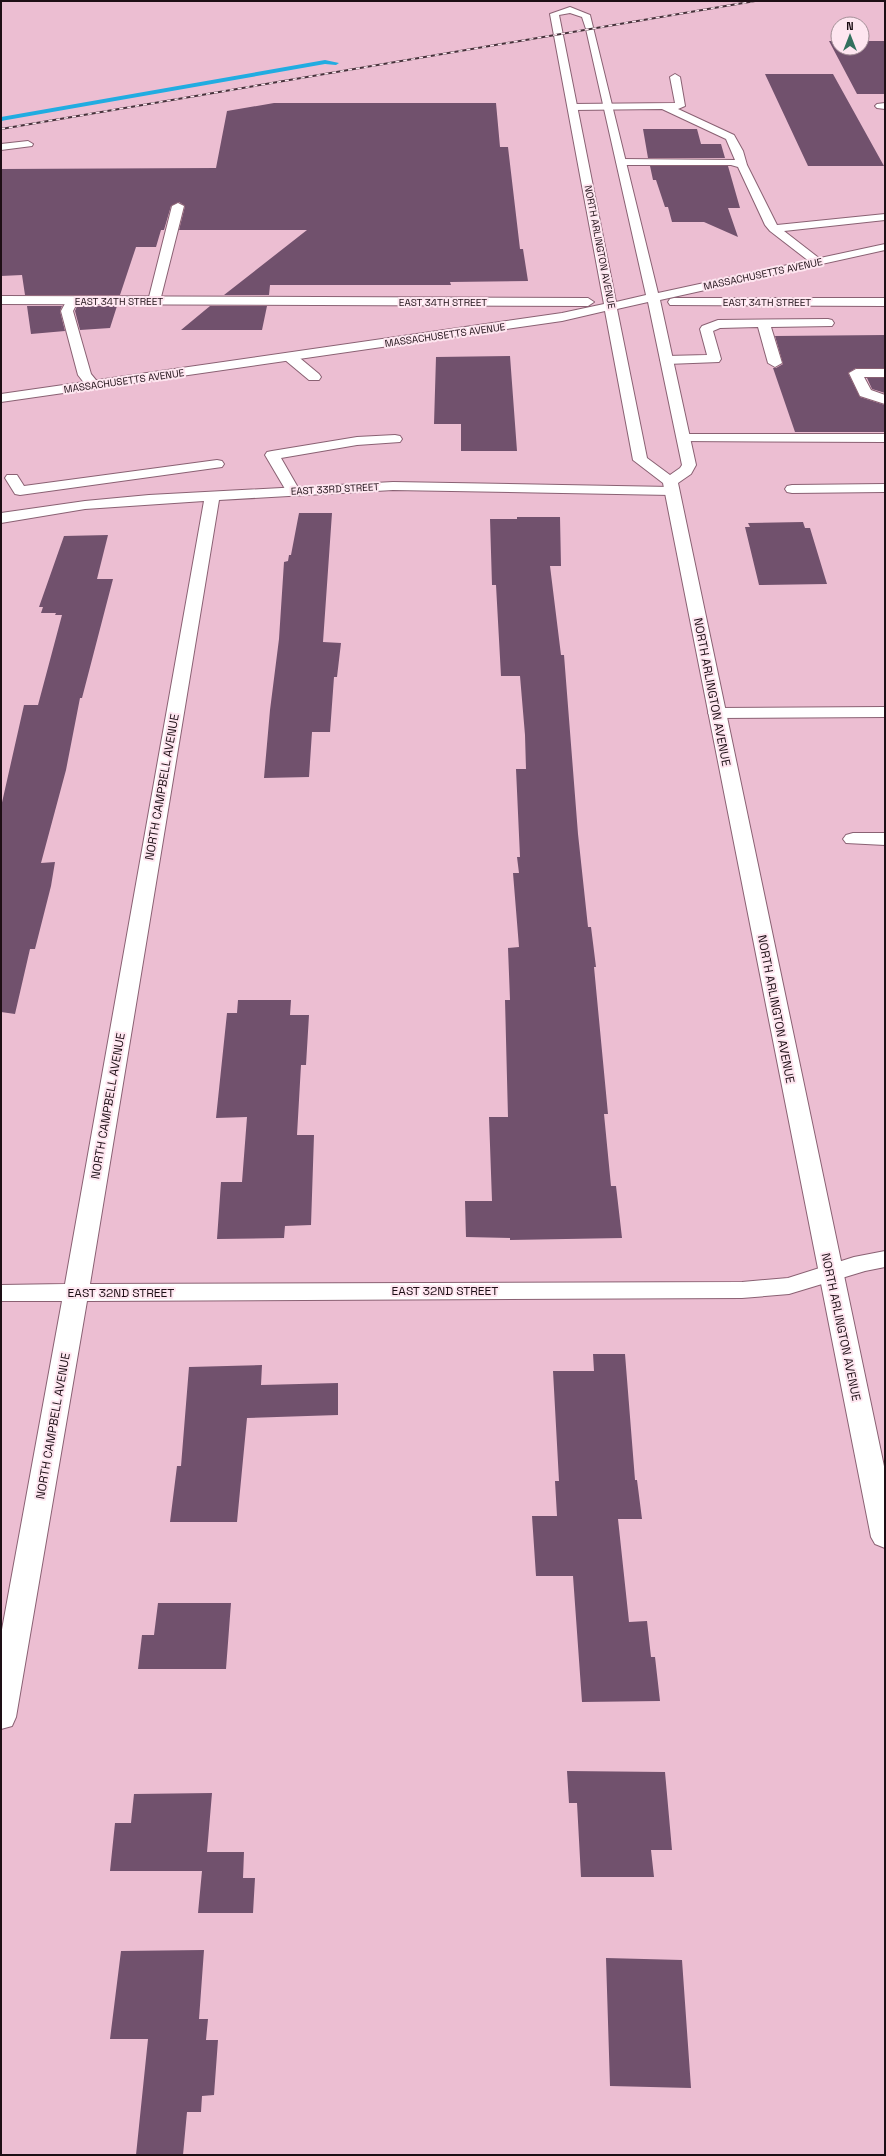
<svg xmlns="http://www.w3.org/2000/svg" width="886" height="2156" font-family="'Space Grotesk',sans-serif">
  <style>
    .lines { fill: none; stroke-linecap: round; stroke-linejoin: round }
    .stream { fill: #21ace1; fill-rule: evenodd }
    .building { fill: #71516d }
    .service-casing { stroke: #8a6173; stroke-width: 2 }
    .minor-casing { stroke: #8a6173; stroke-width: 2 }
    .secondary-casing { stroke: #8a6173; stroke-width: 2 }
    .service { fill: #fff; fill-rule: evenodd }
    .minor { fill: #fff; fill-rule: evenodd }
    .secondary { fill: #fff; fill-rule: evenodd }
    .rail-casing { stroke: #46313a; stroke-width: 2 }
    .rail { stroke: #fee6f0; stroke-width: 1.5; stroke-dasharray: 4; stroke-linecap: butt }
    .labels { text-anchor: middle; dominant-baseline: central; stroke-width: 4; stroke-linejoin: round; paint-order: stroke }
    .far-street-label { font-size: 10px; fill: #1d0e15; stroke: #fee6f0 }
    .street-label { font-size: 12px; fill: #1d0e15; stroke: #fee6f0 }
  </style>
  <rect width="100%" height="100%" fill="#ecbed2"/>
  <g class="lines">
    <!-- stream -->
    <path class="stream" d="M325 60 339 63 336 65 325 64 1 121V117Z"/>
  </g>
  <!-- building -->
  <path class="building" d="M829 41H838V48H862V41H885V94H857Z
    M765 74H833L884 166H808Z
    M274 103H496L500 147H508L520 249H523L528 281 450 282 451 285H270L269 295H224L307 230H179L185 206 179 202 171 206 164 230H161L156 247H136L120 295H25L22 275 1 276V169L216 168 227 111Z
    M643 129H697L701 144H721L725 158H648Z
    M650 166H728L740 208H728L738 237 704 222H672L668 207H665L656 180H653Z
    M27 306H62L60 311 65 331 31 334Z
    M77 306H117L110 328 80 330 75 311Z
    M210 306H267L262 330H181Z
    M885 335V368H856L848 373 860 397 885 405V432H795L773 368H776L783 364 775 336Z
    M510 356 517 451H461V424H434L436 357Z
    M867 378H885V393L872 389Z
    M299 513H332L323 642 341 643 337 677H334L330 732H312L309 777 264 778 270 710 279 639 284 562 288 561 289 555H291Z
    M517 517H560L561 566H550L561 655H564L578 834 588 927H591L596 967H594L608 1114H604L611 1186H616L622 1238 510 1240V1238L466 1237 465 1201H492L489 1117H508L505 1000H510L508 948 519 947 513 873H519L517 857H520L516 769H526L525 735 520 676H501L496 585H492L490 519H517Z
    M803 522 805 528H810L827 584 759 585 745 527H750L748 523Z
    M108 535 97 579H113L82 698H80L66 770 41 863 55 862 51 886 35 949H30L15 1014 1 1012V807L24 705H38L62 615H55L56 613H41L43 607H39L64 536Z
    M238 1000H291L290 1015H309L306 1065H301L297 1135H314L311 1225 285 1226 284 1238 217 1239 221 1182H242L247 1117 216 1118 227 1013H237Z
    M593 1354H625L635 1480H637L642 1519H618L629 1622 647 1621 651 1657H655L660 1701 582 1702 573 1576H536L532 1516H557L555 1481H559L553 1371H594Z
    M262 1365 261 1385 338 1383V1415L247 1418 237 1522H170L177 1466H181L189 1367Z
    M158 1603H231L226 1669H138L142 1635H154Z
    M567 1771 665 1772 672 1850H651L654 1877H581L577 1803H569Z
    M212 1793 207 1852H244L243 1878H255L253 1913H198L202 1871H110L115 1823H131L134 1794Z
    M204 1950 199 2019H208L206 2040H218L214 2095 202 2096 201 2112H187L183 2155H136L148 2039H110L121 1951Z
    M606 1958 682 1960 691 2088 610 2086Z"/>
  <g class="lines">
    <defs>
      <path id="service" d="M675 74 680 77 685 106 678 109 734 135 743 151 747 165 777 225 885 214V220L784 231 824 262 818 266 814 265 770 231 765 225 738 167 731 165H621L616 162 621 159 735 160 726 139 662 109 573 110 568 107 573 104 675 103 670 77Z
        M885 103V109L877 108 875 106 877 104Z
        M28 141 33 144 32 146 1 150V144Z
        M178 203 184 206 160 301 154 305 150 304 148 301 172 206Z
        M72 297 78 301 73 311 91 374 100 385 98 388H88L78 375 61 311 68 298Z
        M828 319 832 320 834 323 832 326 771 327 782 363 775 367 768 363 758 327 720 328 713 331 721 359 719 362 667 364 660 360 667 356 707 355 700 329 702 326 718 320Z
        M290 353 295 354 319 374 321 377 319 380H309L285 360 283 357 285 354Z
        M856 369H885V377H864L871 390 885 395V404L860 396 849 373Z
        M684 434H885V442L679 441 677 438Z
        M395 435 400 436 402 439 400 442 357 445 281 458 300 491 298 494H288L265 455 267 452 272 451 357 437Z
        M217 460 222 461 224 464 222 467 20 495 15 494 5 478 7 475H17L24 486Z
        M885 484V492L792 493 787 492 785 489 787 486 792 485Z
        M885 707V717L717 718 711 717 708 713 711 709 717 708Z
        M853 833H885V845L846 843 843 839 846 835Z"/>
      <path id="minor" d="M393 482 671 487 676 488 678 491 676 494 671 495 393 490 219 500 90 1284 742 1282 788 1278 854 1257 885 1251V1267L865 1271 789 1294 742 1298 87 1301 16 1717 12 1726 1 1729V1635L62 1301H1V1285L65 1284 204 501 85 509 1 523V513L85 501 149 495Z"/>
      <path id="secondary" d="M570 7 590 15 658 293 885 244V250L660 300 696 465 691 474 678 483 885 1471V1548L875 1544 871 1537 663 483 633 460 605 311 562 321 1 402V394L562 313 604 304 550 14ZM570 13 582 17 586 29 646 295 616 302 559 15ZM648 302 682 465 680 468 670 475 647 458 617 309Z
        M1 296 588 298 594 302 588 306 1 304Z
        M674 298H885V306L670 305 668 302 670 299Z"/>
    </defs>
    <!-- service casing -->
    <use href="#service" class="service-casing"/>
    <!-- minor casing -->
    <use href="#minor" class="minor-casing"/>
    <!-- secondary casing -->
    <use href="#secondary" class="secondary-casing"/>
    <!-- service -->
    <use href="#service" class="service"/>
    <!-- minor -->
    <use href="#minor" class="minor"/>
    <!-- secondary -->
    <use href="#secondary" class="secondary"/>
    <defs>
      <path id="rail" d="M1 129 755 1"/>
    </defs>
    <!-- rail casing -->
    <use href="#rail" class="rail-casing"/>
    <!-- rail -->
    <use href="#rail" class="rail"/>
  </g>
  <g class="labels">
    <!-- far-street labels -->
    <g class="far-street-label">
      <text transform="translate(600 247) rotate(79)">NORTH ARLINGTON AVENUE</text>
      <text transform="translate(763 274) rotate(-12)">MASSACHUSETTS AVENUE</text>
      <text x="119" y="301">EAST 34TH STREET</text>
      <text x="443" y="302">EAST 34TH STREET</text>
      <text x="767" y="302">EAST 34TH STREET</text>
      <text transform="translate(445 335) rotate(-8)">MASSACHUSETTS AVENUE</text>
      <text transform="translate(124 381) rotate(-8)">MASSACHUSETTS AVENUE</text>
      <text transform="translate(335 489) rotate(-3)">EAST 33RD STREET</text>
    </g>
    <!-- street labels -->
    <g class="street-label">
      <text transform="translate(712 692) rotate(79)">NORTH ARLINGTON AVENUE</text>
      <text transform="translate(162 787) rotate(-80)">NORTH CAMPBELL AVENUE</text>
      <text transform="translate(776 1009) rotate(79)">NORTH ARLINGTON AVENUE</text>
      <text transform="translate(108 1106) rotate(-80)">NORTH CAMPBELL AVENUE</text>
      <text x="445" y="1291">EAST 32ND STREET</text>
      <text x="121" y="1293">EAST 32ND STREET</text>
      <text transform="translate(841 1327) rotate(78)">NORTH ARLINGTON AVENUE</text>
      <text transform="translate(53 1426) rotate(-80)">NORTH CAMPBELL AVENUE</text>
    </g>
  </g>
  <!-- border -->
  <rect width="886" height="2156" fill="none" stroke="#1d0e15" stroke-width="4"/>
  <!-- north arrow -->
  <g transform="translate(850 36)"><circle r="19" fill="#fee6f0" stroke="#a49098"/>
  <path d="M0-3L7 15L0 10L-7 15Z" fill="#33715e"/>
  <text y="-6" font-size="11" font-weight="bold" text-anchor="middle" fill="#1d0e15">N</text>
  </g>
</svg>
